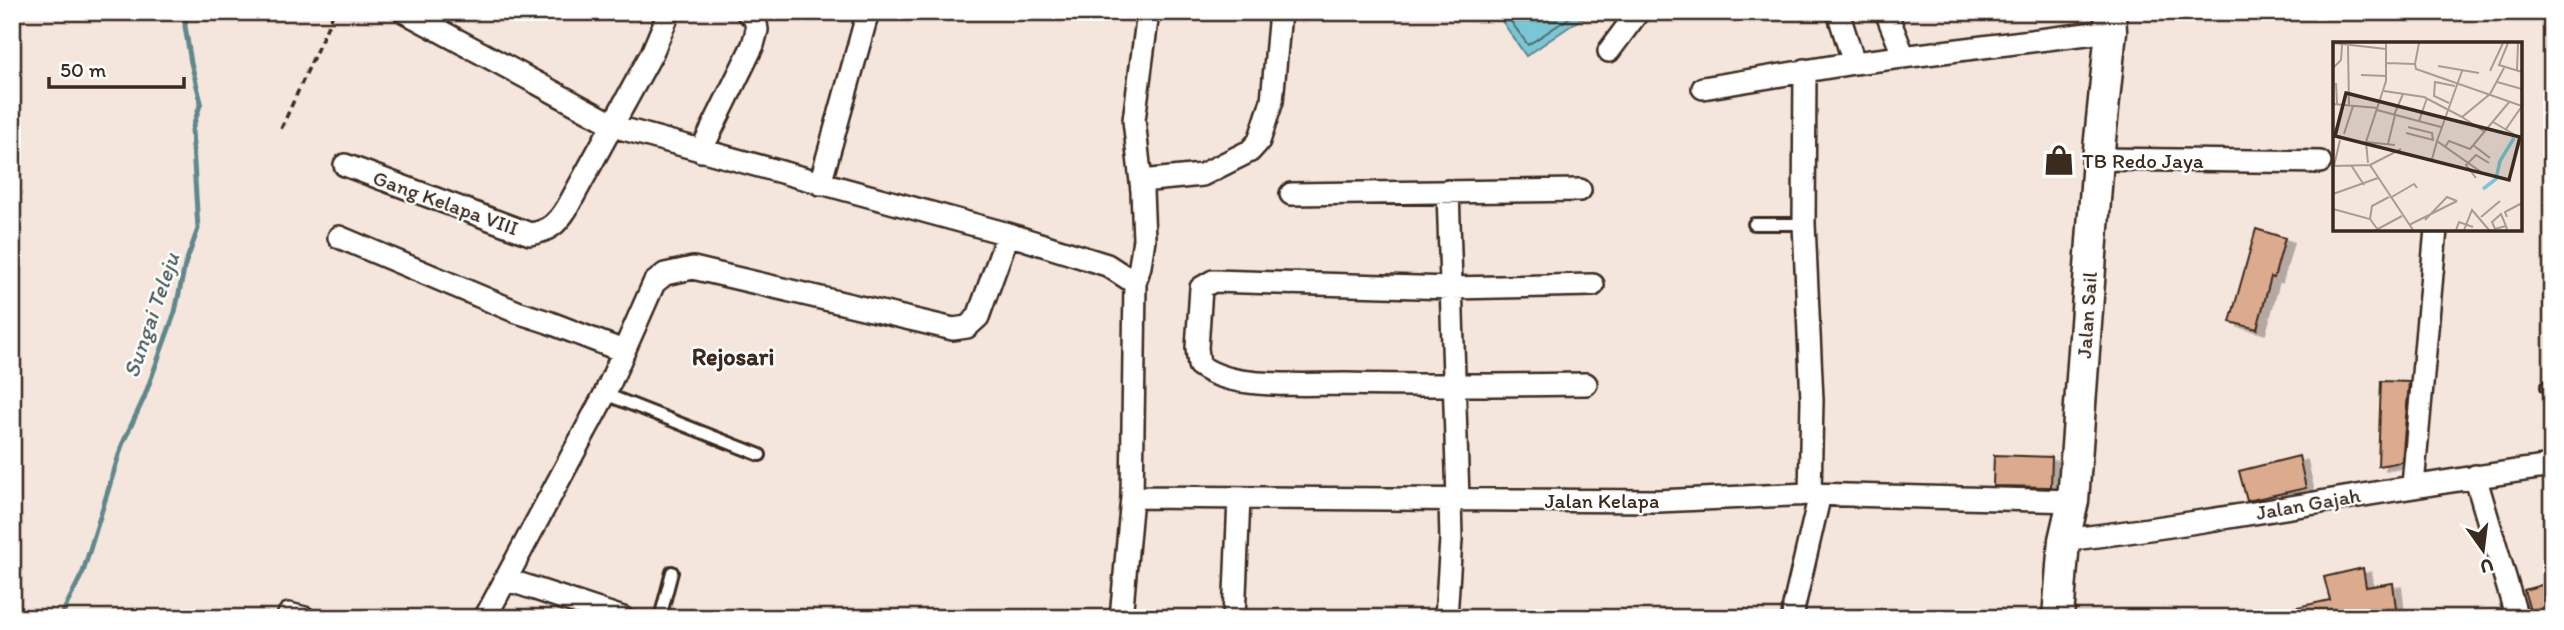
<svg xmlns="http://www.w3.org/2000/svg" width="2564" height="630" font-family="Itim,sans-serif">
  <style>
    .water { fill: #79c7d6; stroke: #60888c; stroke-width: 2 }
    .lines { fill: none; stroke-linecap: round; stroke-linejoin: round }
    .shore { stroke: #546968; stroke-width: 2 }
    .stream { stroke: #60888c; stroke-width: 5 }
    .building { fill: #dcab8e; stroke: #3b2a1e; stroke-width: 2; filter: url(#shadow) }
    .lane-casing { stroke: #3b2a1e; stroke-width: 16 }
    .street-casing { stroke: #3b2a1e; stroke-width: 26 }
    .secondary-casing { stroke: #3b2a1e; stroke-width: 35 }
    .path { stroke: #3b2a1e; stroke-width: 3.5; stroke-dasharray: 7 5; stroke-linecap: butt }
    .lane { stroke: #fff; stroke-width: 10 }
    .street { stroke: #fff; stroke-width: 21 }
    .secondary { stroke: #fff; stroke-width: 30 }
    .labels { text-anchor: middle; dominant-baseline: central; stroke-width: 5; stroke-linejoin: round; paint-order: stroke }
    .poi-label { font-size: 21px; fill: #3b2a1e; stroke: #fff; text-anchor: start }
    .street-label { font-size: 21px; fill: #3b2a1e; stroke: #fff }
    .water-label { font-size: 23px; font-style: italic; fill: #51615e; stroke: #fff }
    .quarter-label { font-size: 24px; font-weight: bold; fill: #3b2a1e; stroke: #fff }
    .inset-river { fill: none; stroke: #79c7d6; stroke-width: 3.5 }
    .inset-road { fill: none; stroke: #aa9b91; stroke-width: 2 }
    .view { fill: #3b2a1e; fill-opacity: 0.15; stroke: #3b2a1e; stroke-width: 3.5 }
    .inset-edge { fill: none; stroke: #3b2a1e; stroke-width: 3.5 }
  </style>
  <defs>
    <filter id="shadow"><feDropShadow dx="8" dy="4.5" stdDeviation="0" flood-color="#0004"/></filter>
  </defs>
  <rect width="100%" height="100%" fill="#f4e6dd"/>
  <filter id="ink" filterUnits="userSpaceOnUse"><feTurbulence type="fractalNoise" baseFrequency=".0143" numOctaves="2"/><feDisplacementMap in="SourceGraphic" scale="14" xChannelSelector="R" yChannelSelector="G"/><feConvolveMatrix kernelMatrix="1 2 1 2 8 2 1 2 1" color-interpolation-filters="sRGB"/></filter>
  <g filter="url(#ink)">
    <!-- water -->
    <path class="water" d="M1496 12H1591L1526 56Z"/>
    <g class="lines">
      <!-- shore -->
      <path class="shore" d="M1504 12 1528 45 1578 12"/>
      <!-- stream -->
      <path class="stream" d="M60 618 83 572 122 445 144 398 175 312 185 265 198 229 192 130 201 102 191 63 185 26 186 12"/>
    </g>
    <!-- building -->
    <path class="building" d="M2256 229 2285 238 2274 278 2271 277 2257 329 2230 322Z
      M2381 381 2409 382 2402 462 2378 466Z
      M1994 455 2052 457 2051 487 1993 486Z
      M2299 456 2306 488 2247 501 2239 471Z
      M2363 568 2366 587 2393 583 2397 618H2280L2279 611 2330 600 2324 577Z
      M2552 582V618H2532L2524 590Z"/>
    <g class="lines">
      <defs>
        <path id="lane" d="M1754 224H1804
          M2547 387 2552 386
          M605 394 760 455
          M660 618 672 572"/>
        <path id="street" d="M405 12 620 128 1008 234 1107 265 1135 283 1132 497 1121 618
          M1838 12 1854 63
          M1886 12 1904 57
          M1609 51 1638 12
          M1805 70 1804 224 1812 400 1810 494
          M1703 88 1854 63 2111 31
          M701 151 753 45 757 30 755 18 747 12
          M2098 159 2320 162
          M345 165 530 234C549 231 557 224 567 208L652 53 666 20 667 12
          M1141 181 1202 175 1250 151 1259 141 1272 101 1280 12
          M820 184 868 12
          M1448 191 1458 499
          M1291 194 1580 190
          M339 237 517 312 548 322 623 351
          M1135 283 1140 266 1144 239 1142 191 1134 120 1147 20 1146 12
          M1586 384C1506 385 1425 386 1345 384 1313 384 1280 386 1249 382 1230 380 1214 376 1199 365L1197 348 1201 288 1213 281 1451 288 1593 285
          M2475 476 2517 618
          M2413 485 2436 229
          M1132 497 1658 501 1810 494 2073 501
          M2064 540C2228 521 2389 488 2552 466
          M505 579 623 618
          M289 614 305 618
          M485 618 605 394 654 283 665 274 693 268 953 329 967 327 978 317 1008 234
          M1234 618 1239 498
          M1446 618 1451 539 1450 499
          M1793 618 1794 606 1820 494"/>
        <path id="secondary" d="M2058 618 2064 540 2073 501 2098 159 2111 31 2110 12"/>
      </defs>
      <!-- lane casing -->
      <use href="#lane" class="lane-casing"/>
      <!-- street casing -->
      <use href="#street" class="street-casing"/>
      <!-- secondary casing -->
      <use href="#secondary" class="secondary-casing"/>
      <!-- path -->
      <path class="path" d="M281 129 334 12"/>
      <!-- lane -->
      <use href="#lane" class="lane"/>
      <!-- street -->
      <use href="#street" class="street"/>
      <!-- secondary -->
      <use href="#secondary" class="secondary"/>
    </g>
  </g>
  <!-- icons -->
  <defs>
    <symbol id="shop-bare" viewBox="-9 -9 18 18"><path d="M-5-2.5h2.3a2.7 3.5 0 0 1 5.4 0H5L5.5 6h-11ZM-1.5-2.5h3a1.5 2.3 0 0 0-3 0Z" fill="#3b2a1e" stroke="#fff" stroke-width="2.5" paint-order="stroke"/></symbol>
  </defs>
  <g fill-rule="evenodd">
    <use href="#shop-bare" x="2037" y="138" width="44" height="44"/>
  </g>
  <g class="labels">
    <!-- poi labels -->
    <g class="poi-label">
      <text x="2082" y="160">TB Redo Jaya</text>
    </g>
    <!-- street labels -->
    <g class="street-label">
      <text transform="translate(446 202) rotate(20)">Gang Kelapa VIII</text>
      <text transform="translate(2086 315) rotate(-86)">Jalan Sail</text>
      <text x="1602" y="500">Jalan Kelapa</text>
      <text transform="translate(2308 503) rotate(-10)">Jalan Gajah</text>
    </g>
    <!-- water labels -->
    <g class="water-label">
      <text transform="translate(151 315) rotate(-71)">Sungai Teleju</text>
    </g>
    <!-- quarter labels -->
    <g class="quarter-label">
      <text x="733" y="356">Rejosari</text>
    </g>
  </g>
  <!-- overview -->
  <g transform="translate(2333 42)">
    <rect width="189" height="189" fill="#f4e6dd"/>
    <path class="inset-river" d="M150 147 163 137 167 119 181 96"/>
    <path class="inset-road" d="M0 1 53 7M175 1 166 23 189 30M15 4 16 63M53 21 82 22M82 22 83 27 189 64 173 87M82 22 86 1M105 24 146 31M1 25 8 18 9 3M129 29 104 99 151 132M157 29 170 1M184 29 185 1M28 33 53 34M164 40 189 47M3 41 4 62M51 49 91 55 129 75 157 52 171 26M116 61 101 54 102 40 122 44M0 62 45 66M44 68 108 85M61 73 70 52M129 75 152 90M86 79 94 56M160 80 189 97M73 91 100 98 99 91 75 85M11 92 20 64M33 100 62 103M55 102 62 73M140 103 157 116M112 105 116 99 137 107 177 59M103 120 99 117 104 99M35 121 33 100 53 39V1M18 123 31 143M37 123 68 107M0 124 37 123 80 188M1 124 7 98M143 136 133 123 143 113 156 121M0 152 45 136M57 156 81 142 84 146M0 167 37 177 45 188M148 175 167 159M174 175 172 170 189 161M37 177 39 164 56 155M92 178 114 155 124 159M76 183 124 159M173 184 162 187 159 180 168 172 173 184 174 188M43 188 69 174M123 188 126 180 140 185M131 188 139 168 156 188"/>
    <path class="view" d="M13 51 187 95 176 138 2 94Z"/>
    <rect width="189" height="189" class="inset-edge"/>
  </g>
  <!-- margin -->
  <rect width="2564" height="630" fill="none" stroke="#fff" stroke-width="42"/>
  <rect x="21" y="21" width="2522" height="588" fill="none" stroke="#3b2a1e" stroke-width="2.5" filter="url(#ink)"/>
  <!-- north arrow -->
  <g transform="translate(2483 550) rotate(166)" stroke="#ffffff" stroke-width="5" paint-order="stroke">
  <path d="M0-5L12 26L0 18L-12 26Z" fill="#3b2a1e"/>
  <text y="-10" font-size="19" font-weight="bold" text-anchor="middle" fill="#3b2a1e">U</text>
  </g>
  <!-- scale -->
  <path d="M49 77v10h135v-10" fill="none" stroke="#3b2a1e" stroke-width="3.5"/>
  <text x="60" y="77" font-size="21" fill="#3b2a1e" stroke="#ffffff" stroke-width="5" paint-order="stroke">50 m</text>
</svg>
